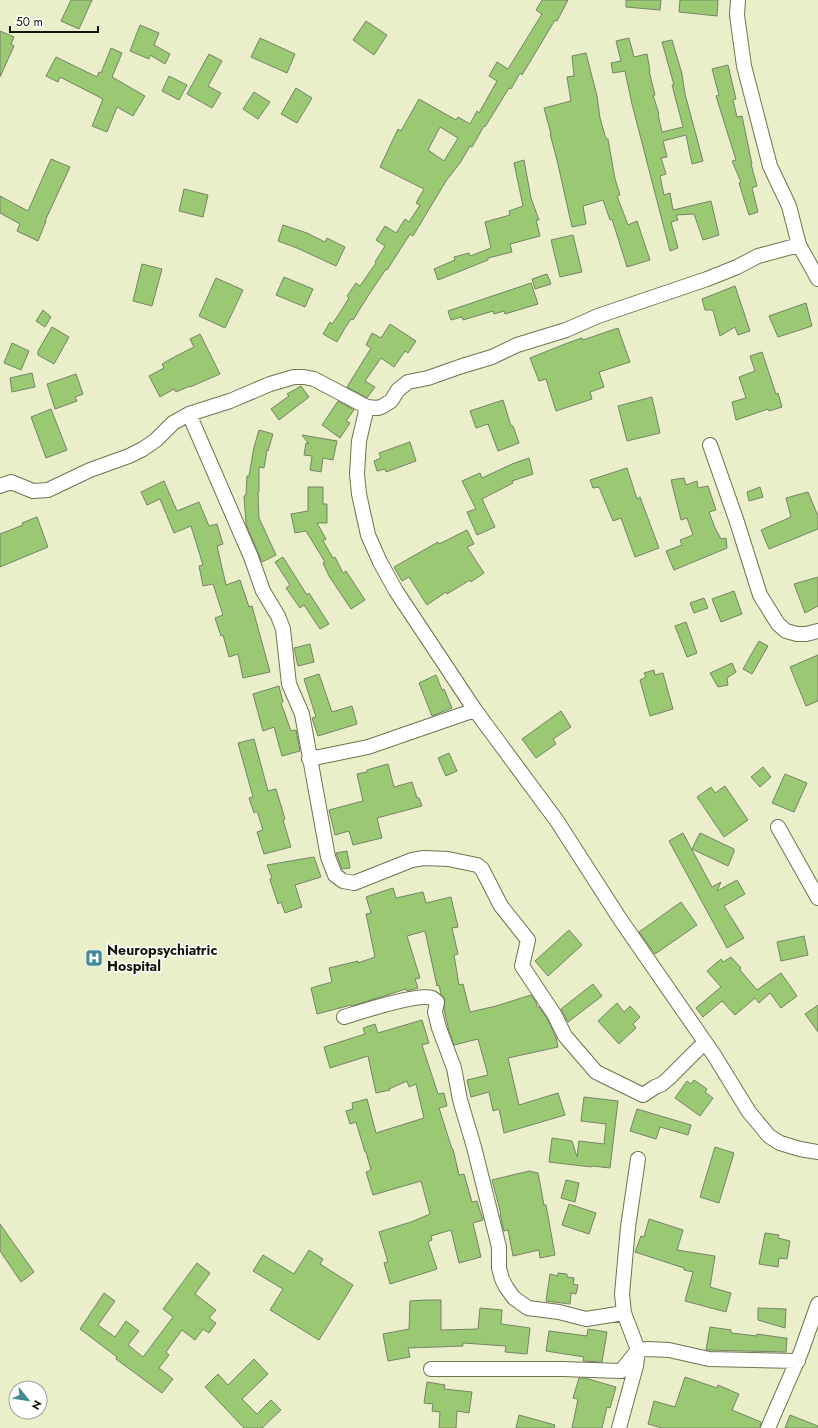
<svg xmlns="http://www.w3.org/2000/svg" width="818" height="1428" font-family="Jost,sans-serif">
  <style>
    .building { fill: #9bc873; stroke: #748567; fill-rule: evenodd }
    .lines { fill: none; stroke-linecap: round; stroke-linejoin: round }
    .minor-casing { stroke: #707352; stroke-width: 16 }
    .minor { stroke: #fff; stroke-width: 14 }
    .labels { text-anchor: middle; dominant-baseline: central; stroke-width: 3; stroke-linejoin: round; paint-order: stroke }
    .poi-label { font-size: 14px; font-weight: bold; fill: #151609; stroke: #fff; text-anchor: start }
  </style>
  <rect width="100%" height="100%" fill="#eaeec9"/>
  <!-- building -->
  <path class="building" d="M71 0H92L79 29 61 21Z
    M542 0H568L557 21 555 20 522 75 520 73 511 89 509 88 485 127 484 126 472 147 470 146 460 163 446 181 413 236 410 234 387 270 386 269 368 296 353 320 351 319 345 328 337 342 323 334 330 322 332 324 339 314 349 298 347 296 356 283 360 286 376 263 375 262 385 246 376 240 385 226 396 233 405 219 409 222 420 205 416 203 424 189 380 167 398 129 401 131 419 99 456 120 458 117 470 124 477 111 479 113 497 81 489 76 497 62 508 69 542 14 536 10ZM440 127 458 138 444 161 428 150Z
    M626 0H661L660 10 626 7Z
    M680 0H718L717 16 679 12Z
    M366 21 387 35 374 55 353 40Z
    M140 25 159 33 154 45 170 54 165 64 150 55 149 59 130 51Z
    M0 31 14 37 11 44 14 46 0 77Z
    M260 38 295 54 287 73 251 57Z
    M629 38 634 57 647 54 650 71H649L655 95H653L659 114H658L662 132 683 127 672 85H674L662 42 672 40 682 74 685 94 703 161 692 164 686 135 663 141 667 157 661 158 666 174 660 176 664 195 670 193 673 210 711 201 719 235 703 240 694 214 676 215 678 220 671 222 678 248 670 251 632 104 625 71 613 73 611 63 621 61 616 41Z
    M111 48 122 53 112 77 145 96 133 116 117 107 107 132 92 126 103 99 60 77 58 82 46 76 56 57 97 77 99 72 101 73Z
    M586 53 597 96 600 118 606 139H608L615 179 620 195 617 196 628 225 637 221 650 260 627 267 612 219 610 220 603 200 583 206 586 224 572 227 557 160 550 134H551L544 108 571 101 567 77 574 76 572 56Z
    M209 54 222 61 208 86 221 93 212 108 187 94Z
    M728 65 736 99 733 100 737 117 742 116 752 164H751L757 186 752 188 758 212 749 215 739 183 741 182 732 161 736 160 716 96 719 95 712 69Z
    M169 76 187 85 179 100 162 91Z
    M296 88 312 98 297 123 281 114Z
    M254 92 270 102 258 119 243 109Z
    M51 159 70 167 45 221H46L38 241 17 231 20 224 0 213V196L28 211Z
    M524 160 531 198 539 220H536L540 236 510 244 512 252 488 258V260L438 280 434 269 455 260 454 257 469 253 470 256 491 248 485 222 510 215 509 211 523 206 514 163Z
    M184 189 208 195 203 217 179 211Z
    M283 225 307 233 325 242 327 238 345 247 336 266 297 248 278 241Z
    M573 235 582 272 560 277 551 240Z
    M142 264 162 269 152 306 133 301Z
    M547 274 551 284 535 289 532 279Z
    M284 277 313 289 305 307 276 295Z
    M216 278 243 290 225 328 199 316Z
    M531 283 538 304 505 314 504 311 494 314 493 311 463 320 462 317 451 320 448 311Z
    M735 286 750 331 738 335 735 327 720 336 713 310H705L702 299Z
    M806 303 812 326 778 337 769 316Z
    M43 310 51 317 45 327 36 321Z
    M390 324 416 341 408 353 405 351 394 367 381 358 365 381 375 387 367 398 347 387 371 348 366 345 372 333 381 338Z
    M52 327 69 337 54 364 38 355V351Z
    M618 328 630 362 599 372 604 387 590 392 592 399 556 411 546 379 539 381 530 358 565 344 582 338 583 340Z
    M200 334 220 374 190 387V386L176 392 174 389 160 397 149 376 164 368 162 364 176 356 194 347 190 339Z
    M12 343 29 351 21 370 4 363Z
    M762 352 776 394 778 393 782 407 769 411 768 409 736 420 732 402 746 398 739 377 755 371 750 356Z
    M32 373 35 387 12 392 10 378Z
    M76 374 83 394 75 397 77 401 55 409 47 384Z
    M301 386 309 397 279 420 271 409 289 396 287 394Z
    M652 397 660 433 627 441 618 406Z
    M503 400 511 426H513L519 443 498 451 488 424 476 428 470 411Z
    M338 401 354 410 346 421 350 423 340 438 322 425Z
    M51 409 67 450 46 458 31 417Z
    M259 430 273 434 268 451 267 450 264 468 259 467V492H258L259 518 276 555 262 562 246 524 244 496 246 495 247 476H249L254 447Z
    M302 435 337 441 333 460 323 458 321 472 310 470 312 456 304 455 306 443 309 444Z
    M410 442 416 461 386 472 385 469 377 471 374 461 381 458 379 453Z
    M529 458 533 474 512 481 513 483 482 499 495 527 477 535 467 512 476 509 462 481 480 473 482 478 512 464Z
    M627 468 637 499 640 497 659 548 635 557 621 518 613 521 599 487 593 488 590 480Z
    M684 478 686 485 697 481 698 488 708 486 716 510 709 512 715 528 721 539 726 538 727 548 674 570 666 551 682 545 680 540 693 535 687 518 681 520 671 480Z
    M164 481 177 511 199 502 209 526 217 524 223 544 217 546 226 585 240 580 249 607 252 606 270 672 243 678 238 654 229 657 223 635 221 636 215 618 223 615 213 584 203 586 199 566 203 565 191 526 174 533 160 499 147 505 141 492Z
    M308 487H323V504H327V523H317L326 539 323 541 333 558 335 557 343 573 346 571 365 600 351 609 329 576 323 563 325 562 306 531 295 533 291 514 308 511Z
    M760 487 763 497 749 501 747 492Z
    M808 492 818 516V529L769 549 761 530 791 517 786 498Z
    M37 517 48 547 0 567V534L23 525 22 523Z
    M467 530 474 544 467 547 484 573 471 582 470 580 447 594 446 592 427 605 409 577 402 581 394 567 438 542 439 544Z
    M283 557 307 595 309 593 329 624 320 629 304 605 300 608 286 588 290 585 275 562Z
    M818 577V606L805 613 794 584Z
    M734 591 742 614 721 622 712 599Z
    M704 598 708 608 694 613 690 603Z
    M686 622 697 653 687 657 675 626Z
    M759 641 768 646 752 674 743 669Z
    M310 644 314 662 298 666 294 648Z
    M818 655V701L806 706 790 667Z
    M732 663 736 672 727 678 728 685 718 687 710 673Z
    M654 670 655 675 663 673 673 709 650 716 640 680 646 677 644 673Z
    M319 674 332 712 352 706 357 724 318 736 312 718 316 717 304 679Z
    M436 675 442 690 444 689 452 708 432 716 419 683Z
    M279 686 283 702 281 703 291 731 296 730 300 751 282 756 274 727 263 731 253 694Z
    M561 711 571 727 553 739 556 744 536 758 522 739Z
    M254 739 268 791 276 789 285 819 283 820 291 847 264 854 257 832 263 830 257 811 254 813 249 798 253 797 238 743Z
    M449 753 457 771 446 776 438 758Z
    M388 764 394 787 412 782 417 798H419L422 806 377 818 382 838 353 845 349 831 335 835 329 810 363 801 357 774 367 772V770Z
    M763 767 771 777 760 787 751 777Z
    M785 774 807 783 794 812 772 803Z
    M725 786 748 820 724 837 697 797 711 787 715 793Z
    M683 833 712 887 721 882 717 891 737 880 745 894 724 906 744 938 727 948 669 841Z
    M700 833 734 849V852L728 866 692 849Z
    M347 851 350 868 342 869 336 853Z
    M314 857 321 877 295 885 302 907 285 913 281 902 278 904 272 886 270 879 272 878 267 865Z
    M393 888 396 898 423 892 426 903 451 897 458 927 452 928 458 954 454 955 459 985 463 984 470 1012 496 1006 531 995 536 1002 537 1007H539L547 1018 556 1037 558 1047 508 1058 519 1105 558 1093 565 1115 504 1133 499 1109 493 1111 489 1092 471 1097 467 1080 488 1075 478 1039 454 1045 449 1031 444 1009 445 1000 441 994 439 985 437 986 425 931 407 936 420 978 415 979 418 988 407 991 406 989 352 1006 351 1005 317 1014 311 988 332 982 329 968 358 961V963L375 957 366 914 371 913 366 897Z
    M681 902 697 925 655 954 639 932Z
    M569 930 582 945 548 976 535 961Z
    M804 936 808 955 781 961 777 942Z
    M731 957 741 968 740 970 757 990 781 973 797 996 781 1008 770 993 759 1003 755 998 735 1015 722 1001 703 1017 696 1008 721 987 707 971 721 959 723 962Z
    M593 984 602 996 568 1022 561 1009Z
    M617 1003 624 1012 630 1006 640 1017 633 1024 636 1028 619 1044 598 1021Z
    M818 1005V1032L805 1014Z
    M422 1020 429 1043 422 1045 438 1094 444 1093 447 1106 439 1108 452 1149H453L459 1175 464 1174 472 1202 477 1201 483 1220 473 1223 481 1257 459 1263 451 1230 431 1236 432 1240 428 1242 437 1269 390 1284 384 1263 388 1262 379 1232 411 1222 430 1214 421 1181 373 1195 366 1172 371 1170 366 1152H365L356 1122 350 1124 346 1111 353 1109 352 1103 367 1099 376 1133 424 1118 416 1084 409 1087 407 1081 389 1089 390 1090 376 1093 368 1056 330 1068 324 1047 365 1034 363 1028 375 1024 378 1033Z
    M694 1080 707 1089 705 1092 713 1098 700 1116 675 1098 687 1081 691 1084Z
    M584 1097 618 1101 610 1168 592 1166 591 1167 549 1162 552 1138 572 1141 577 1157 579 1141 604 1144 606 1124 581 1121Z
    M637 1109 691 1125 688 1135 660 1127 656 1139 630 1131Z
    M715 1147 734 1153 719 1203 700 1197Z
    M529 1171 538 1173 544 1205H546L555 1255 540 1258 539 1250 513 1256 508 1230 504 1231 500 1214H501L492 1180Z
    M566 1180 579 1183 575 1202 561 1198Z
    M569 1204 596 1213 589 1234 562 1225Z
    M649 1219 683 1230 677 1250 715 1256 710 1287 731 1293 726 1312 685 1301 693 1272 684 1270V1268L635 1252 641 1236 644 1237Z
    M0 1224 34 1272 21 1282 0 1251Z
    M765 1233 779 1235 778 1238 790 1241 787 1259 779 1258 778 1267 759 1264Z
    M309 1250 323 1259 320 1264 353 1285 319 1340 270 1310 283 1289 253 1271 263 1255 294 1274Z
    M197 1263 210 1273 195 1294 216 1310 209 1318 216 1323 209 1333 203 1329 195 1340 182 1330 166 1352 169 1355 159 1368 173 1379 162 1393 116 1359 117 1357 80 1329 104 1293 115 1301 98 1325 115 1337 126 1321 139 1331 128 1345 143 1357 173 1317 163 1309Z
    M558 1273 567 1274V1277L574 1278 573 1284 578 1285 576 1294 571 1293 570 1304 546 1301 550 1274 558 1276Z
    M426 1300H441V1330L478 1329 480 1308 502 1310 501 1324 530 1328 527 1354 505 1352 506 1346 463 1343V1346L408 1348 410 1357 388 1361 383 1334 409 1329 410 1301Z
    M758 1308 786 1309 785 1328 758 1320Z
    M710 1327 731 1330V1333L757 1336V1334L785 1338H787L786 1352 706 1350Z
    M588 1329 607 1332 602 1362 583 1361 584 1357 546 1351 549 1331 587 1336Z
    M254 1359 268 1374 242 1399 257 1414 271 1400 281 1410 262 1428H244L205 1387 218 1374 228 1385Z
    M685 1377 717 1388 718 1385 739 1394 732 1410 761 1422 760 1428H662L648 1424 654 1401 675 1407Z
    M579 1378H585L616 1387 610 1408 607 1407 602 1428H572L578 1399 573 1398Z
    M427 1382 445 1385 444 1389 472 1392 469 1413 457 1411 456 1428H439L440 1412 432 1411 433 1404 424 1403Z
    M519 1415 555 1425 554 1428H516Z
    M790 1415 818 1426V1428H785Z"/>
  <g class="lines">
    <defs>
      <path id="minor" d="M738 0 737 15 744 66 770 166 789 206 799 245 818 279
        M367 407 359 441 357 474 359 494 368 535 380 562 396 591 475 710 557 821 620 919 714 1055 749 1112 769 1136 780 1143 800 1149 818 1152
        M189 414 251 557 263 591 278 616 283 629 289 684 302 714 328 857 335 875 343 881 354 883 412 860 424 858 448 859 477 865 482 869 501 906 528 940 522 966 554 1014 565 1036 596 1072 643 1095 655 1087 662 1084 669 1078 705 1042
        M710 445 737 522 760 595 778 624 786 631 797 634H806L818 631
        M0 486 11 482 33 491 48 490 90 470 129 456 143 449 156 440 173 423 189 414 230 401 270 384 294 377H304L314 379 367 407 378 408 383 406 391 401 398 390 408 382 428 378 462 366 492 357 517 345 566 330 598 316 707 279 737 267 758 256 799 245
        M309 759 368 747 475 710
        M778 827 818 898
        M344 1017C360 1012 418 993 432 998 432 998 436 1001 437 1002L435 1012 439 1028 454 1068 460 1100 474 1147 499 1247V1268L502 1279 506 1287 514 1298 528 1308 559 1312 586 1319 624 1313
        M431 1369H562L621 1371 638 1350 648 1349 669 1350 709 1359 798 1361
        M619 1428 636 1366 638 1350 624 1313 622 1294 628 1227 638 1159
        M768 1428 801 1352 818 1304"/>
    </defs>
    <!-- minor casing -->
    <use href="#minor" class="minor-casing"/>
    <!-- minor -->
    <use href="#minor" class="minor"/>
  </g>
  <!-- icons -->
  <defs>
    <symbol id="hospital-square" viewBox="-11 -11 22 22"><rect x="-9" y="-9" width="18" height="18" rx="4" fill="#438993" stroke="#fff"/><path d="M-5-5h3v3.5h4V-5h3V5h-3V1.5h-4V5h-3Z" fill="#fff"/></symbol>
  </defs>
  <g fill-rule="evenodd">
    <use href="#hospital-square" x="84" y="948" width="20" height="20"/>
  </g>
  <g class="labels">
    <!-- poi labels -->
    <g class="poi-label">
      <text x="107" y="950">Neuropsychiatric<tspan x="107" dy="16">Hospital</tspan></text>
    </g>
  </g>
  <!-- north arrow -->
  <g transform="translate(28 1400) rotate(120)"><circle r="19" fill="#ffffff" stroke="#a1a29d"/>
  <path d="M0-3L7 15L0 10L-7 15Z" fill="#438993"/>
  <text y="-6" font-size="11" font-weight="bold" text-anchor="middle" fill="#151609">N</text>
  </g>
  <!-- scale -->
  <path d="M10 26v6h88v-6" fill="none" stroke="#151609" stroke-width="2"/>
  <text x="16" y="26" font-size="12" fill="#151609" stroke="#ffffff" stroke-width="3" paint-order="stroke">50 m</text>
</svg>
